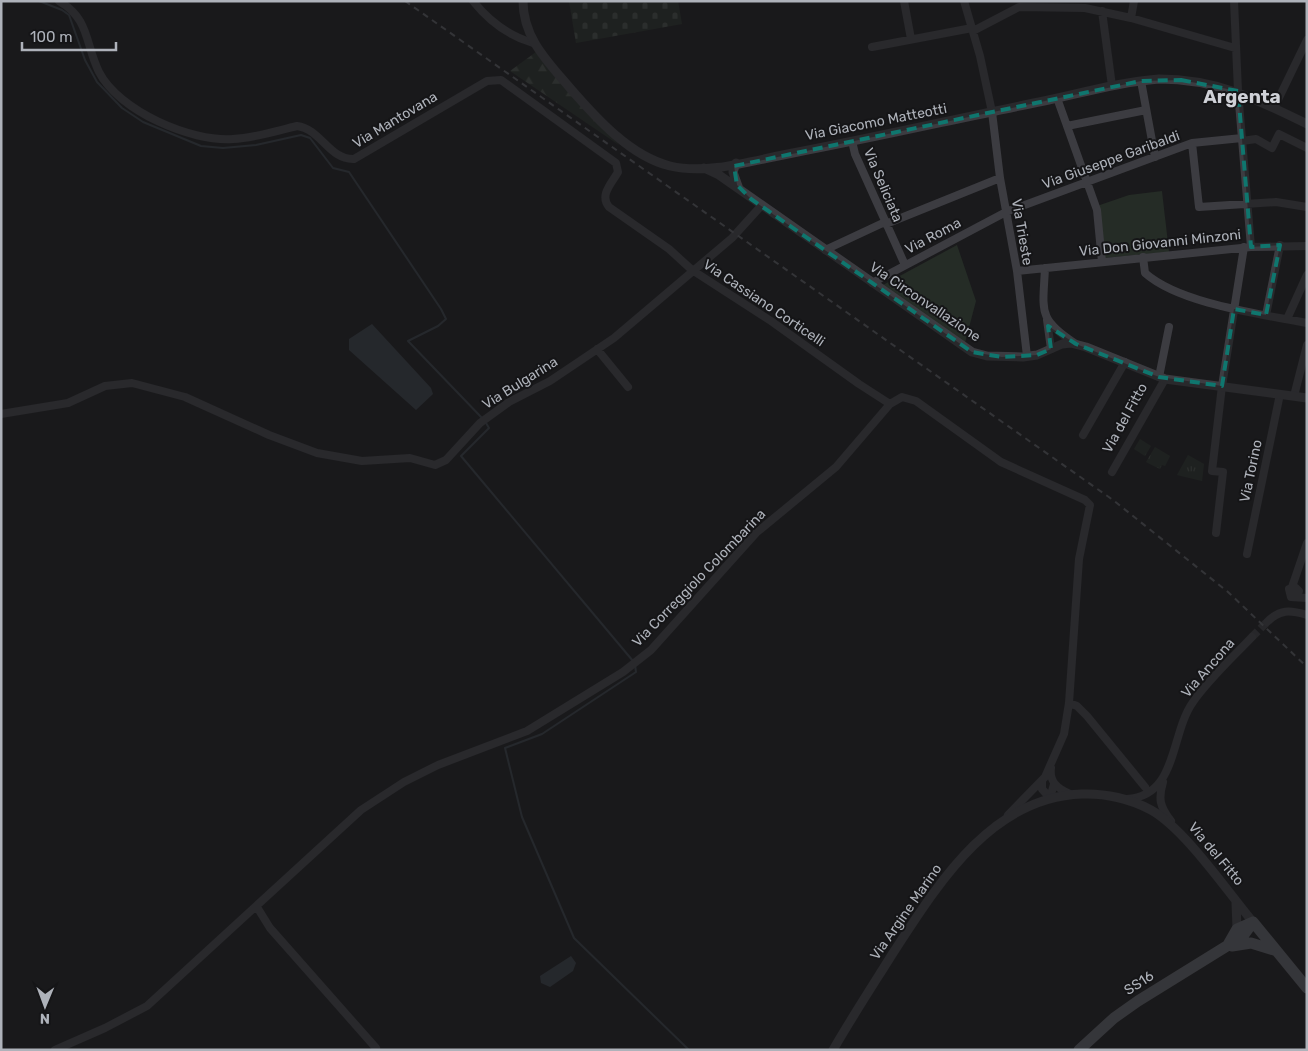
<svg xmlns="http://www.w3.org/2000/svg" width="1308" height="1051" font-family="Rubik,sans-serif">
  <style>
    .grass { fill: url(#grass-tufts) }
    .forest { fill: url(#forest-firs) }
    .cemetery { fill: url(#cemetery-stones) }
    .garden { fill: #252c26 }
    .water { fill: #343a41 }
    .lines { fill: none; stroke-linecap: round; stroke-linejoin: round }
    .stream { stroke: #343a41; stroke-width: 2 }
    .minor-tunnel { stroke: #38383c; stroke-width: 8; stroke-dasharray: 8 4; stroke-linecap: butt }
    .minor { stroke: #3c3c41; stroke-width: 8 }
    .tertiary { stroke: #3c3c41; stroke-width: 9 }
    .primary { stroke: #58595f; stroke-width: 11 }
    .rail { stroke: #53545a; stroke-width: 2; stroke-dasharray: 6 5; stroke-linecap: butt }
    .marked { fill: none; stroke: #0f766e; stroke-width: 4; stroke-dasharray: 10 6; stroke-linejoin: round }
    .labels { text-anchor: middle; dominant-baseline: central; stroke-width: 4; stroke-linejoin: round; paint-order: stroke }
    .street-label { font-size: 14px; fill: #aeb2ba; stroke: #151517 }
    .district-label { font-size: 19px; font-weight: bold; fill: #cfd1d7; stroke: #151517 }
  </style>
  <defs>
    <pattern id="grass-tufts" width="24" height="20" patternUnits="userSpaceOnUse" patternTransform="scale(1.25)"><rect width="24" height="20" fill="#252c26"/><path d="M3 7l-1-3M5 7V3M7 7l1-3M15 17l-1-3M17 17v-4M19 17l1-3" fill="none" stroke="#424843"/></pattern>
    <pattern id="forest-firs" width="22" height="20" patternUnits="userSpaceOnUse" patternTransform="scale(1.25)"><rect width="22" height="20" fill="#252c26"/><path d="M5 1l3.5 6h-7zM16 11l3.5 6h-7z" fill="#424843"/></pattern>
    <pattern id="cemetery-stones" width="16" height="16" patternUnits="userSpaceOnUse" patternTransform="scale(1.25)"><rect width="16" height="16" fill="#252c26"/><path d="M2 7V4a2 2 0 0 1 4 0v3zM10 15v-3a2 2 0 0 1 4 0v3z" fill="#424843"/></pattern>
  </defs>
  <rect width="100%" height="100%" fill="#1a1a1c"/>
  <!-- grass -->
  <path class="grass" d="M1140 439 1151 446 1145 456 1134 449Z
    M1155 447 1170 456 1165 466 1162 465 1160 469 1146 462Z
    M1188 455 1204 464 1202 481 1177 475Z"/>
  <!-- forest -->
  <path class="forest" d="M536 52 619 145 510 71Z"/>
  <!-- cemetery -->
  <path class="cemetery" d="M569 1H678L682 24 576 43Z"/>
  <!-- garden -->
  <path class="garden" d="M1162 191 1169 252 1104 258 1097 206 1129 195Z
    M957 245 976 301 965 343 883 285Z"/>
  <!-- water -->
  <path class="water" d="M372 324 431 388 433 394 416 410 349 350V339Z
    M571 956 576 963 573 971 550 987 541 983 540 976Z"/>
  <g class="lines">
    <!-- stream -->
    <path class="stream" d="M39 1 62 10 69 15 85 60 97 82 122 108 143 122 201 146 223 148 256 145 301 135 310 138 333 168 349 172 441 309 446 319 438 326 408 341 483 419
      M486 423 489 428 461 456 633 661
      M635 665 636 672 542 734 505 748 522 817 574 938 689 1050"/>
    <!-- minor-tunnel -->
    <path class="minor-tunnel" d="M1252 637 1267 622"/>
    <!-- minor -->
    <path class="minor" d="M59 1C90 19 85 44 99 72 119 111 191 142 233 139 255 138 276 131 297 126 321 129 329 160 354 159L487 81 501 80 616 163 618 172C612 183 599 195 609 207L669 249 692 270 771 321 859 384 890 404
      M473 1C489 21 509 36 533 43
      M904 1 911 39
      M964 1 980 56 992 112 1000 178 1017 271 1027 356
      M1234 1 1238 91 1251 247
      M1102 11 1112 86
      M1131 18 1134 1
      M973 31 1019 7 1085 8 1131 18 1235 48
      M872 47 972 28
      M1141 81 1155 157
      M1057 98 1097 210 1102 262
      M1274 108 1307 40
      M1067 126 1146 110
      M852 141 855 154 905 265
      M1242 141 1256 139 1272 148 1279 134 1307 148
      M1192 143 1199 207 1276 202 1307 207
      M886 224 1000 178
      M825 250 885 222
      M1143 257 1145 273C1180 304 1261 314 1307 323
      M1045 268C1043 311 1037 319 1076 344
      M1017 271 1251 247 1307 246
      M872 283 1006 212 1192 143 1242 138
      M1266 315 1280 245
      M1287 319 1307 275
      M1047 320 1051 349
      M597 349 628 387
      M1159 377 1169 327
      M1294 396 1307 345
      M1 414 68 403 105 386 132 383 185 397 269 435 317 453 362 461 410 458 435 465 446 460 480 423 509 402 550 381 614 338 732 238 761 206
      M1083 435 1125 362
      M1112 472 1165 379
      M1216 533 1223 472 1212 471 1222 386 1244 247
      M1247 554 1280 394
      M1292 587 1307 543
      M1297 596 1299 591 1296 588 1289 589 1291 597 1307 598
      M1267 622C1280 609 1290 610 1307 615
      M1069 703 1077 706 1087 716 1145 787
      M1051 768C1049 782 1058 789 1070 794
      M1042 781V789L1050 798 1054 784
      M1163 782C1158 799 1160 807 1171 821
      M1127 799C1178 796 1170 734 1193 702 1209 679 1232 658 1252 637
      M257 907 270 928 376 1048
      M55 1050 105 1028 147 1006 361 810 404 782 438 765 527 731 623 672 651 650 756 533 836 467 890 404 902 397 916 401 1001 462 1085 500 1090 505 1079 559 1069 703 1064 734 1045 777 1008 815"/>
    <!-- tertiary -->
    <path class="tertiary" d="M523 1C523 38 548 62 570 88 596 118 630 156 670 166 709 175 754 160 793 153 877 137 960 118 1044 101 1082 93 1120 82 1159 79 1217 79 1256 99 1307 124
      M736 163 733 172 739 189
      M704 168 719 175 972 352 987 356 1023 357 1037 355 1062 344 1071 343 1086 347 1165 379 1307 398
      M1236 902 1237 929
      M833 1050C852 1017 873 985 893 953 938 884 991 797 1082 794 1105 793 1131 799 1151 810 1185 829 1227 891 1253 922"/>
    <!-- primary -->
    <path class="primary" d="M1253 922 1307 988
      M1229 943 1237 929 1253 922
      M1232 946 1251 943 1274 950
      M1079 1050 1114 1018 1138 1001 1243 936 1253 922"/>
    <!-- rail -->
    <path class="rail" d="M405 1 1113 500 1228 592 1307 667"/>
  </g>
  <!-- marked area -->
  <path d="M0 0H1308V1051H0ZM1181 80 1238 91 1251 247 1280 245 1266 315 1234 309 1222 386 1159 377 1076 344 1048 326 1051 349 1037 355 1002 357 972 352 751 199 737 185 734 166 1141 81Z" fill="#1a1a1c" fill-opacity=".55" fill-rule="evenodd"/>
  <path class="marked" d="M1181 80 1238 91 1251 247 1280 245 1266 315 1234 309 1222 386 1159 377 1076 344 1048 326 1051 349 1037 355 1002 357 972 352 751 199 737 185 734 166 1141 81Z"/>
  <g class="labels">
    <!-- street labels -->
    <g class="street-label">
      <text transform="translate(395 120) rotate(-31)">Via Mantovana</text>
      <text transform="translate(876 122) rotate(-11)">Via Giacomo Matteotti</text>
      <text transform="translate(1111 160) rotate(-20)">Via Giuseppe Garibaldi</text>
      <text transform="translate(883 185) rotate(67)">Via Seliciata</text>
      <text transform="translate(1022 232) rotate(80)">Via Trieste</text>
      <text transform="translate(933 236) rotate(-28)">Via Roma</text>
      <text transform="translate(1160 243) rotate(-6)">Via Don Giovanni Minzoni</text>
      <text transform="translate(925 302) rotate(34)">Via Circonvallazione</text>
      <text transform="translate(764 303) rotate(34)">Via Cassiano Corticelli</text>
      <text transform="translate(520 383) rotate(-32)">Via Bulgarina</text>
      <text transform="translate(1125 418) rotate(-61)">Via del Fitto</text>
      <text transform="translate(1251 471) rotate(-78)">Via Torino</text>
      <text transform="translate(699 578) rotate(-46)">Via Correggiolo Colombarina</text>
      <text transform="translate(1208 668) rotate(-49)">Via Ancona</text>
      <text transform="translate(1216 854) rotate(50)">Via del Fitto</text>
      <text transform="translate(906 912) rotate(-55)">Via Argine Marino</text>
      <text transform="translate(1139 983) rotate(-33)">SS16</text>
    </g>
    <!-- district labels -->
    <g class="district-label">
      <text x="1242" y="96">Argenta</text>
    </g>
  </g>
  <!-- border -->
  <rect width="1308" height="1051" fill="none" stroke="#aeb2ba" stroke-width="5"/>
  <!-- north arrow -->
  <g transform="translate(45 1006) rotate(181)" stroke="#151517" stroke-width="4" paint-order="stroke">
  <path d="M0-4L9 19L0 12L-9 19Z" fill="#aeb2ba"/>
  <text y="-8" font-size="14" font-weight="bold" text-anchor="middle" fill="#aeb2ba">N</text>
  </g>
  <!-- scale -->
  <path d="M22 42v8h94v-8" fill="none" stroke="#aeb2ba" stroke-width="2.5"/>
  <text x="30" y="42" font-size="15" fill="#aeb2ba" stroke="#151517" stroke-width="4" paint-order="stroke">100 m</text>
</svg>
